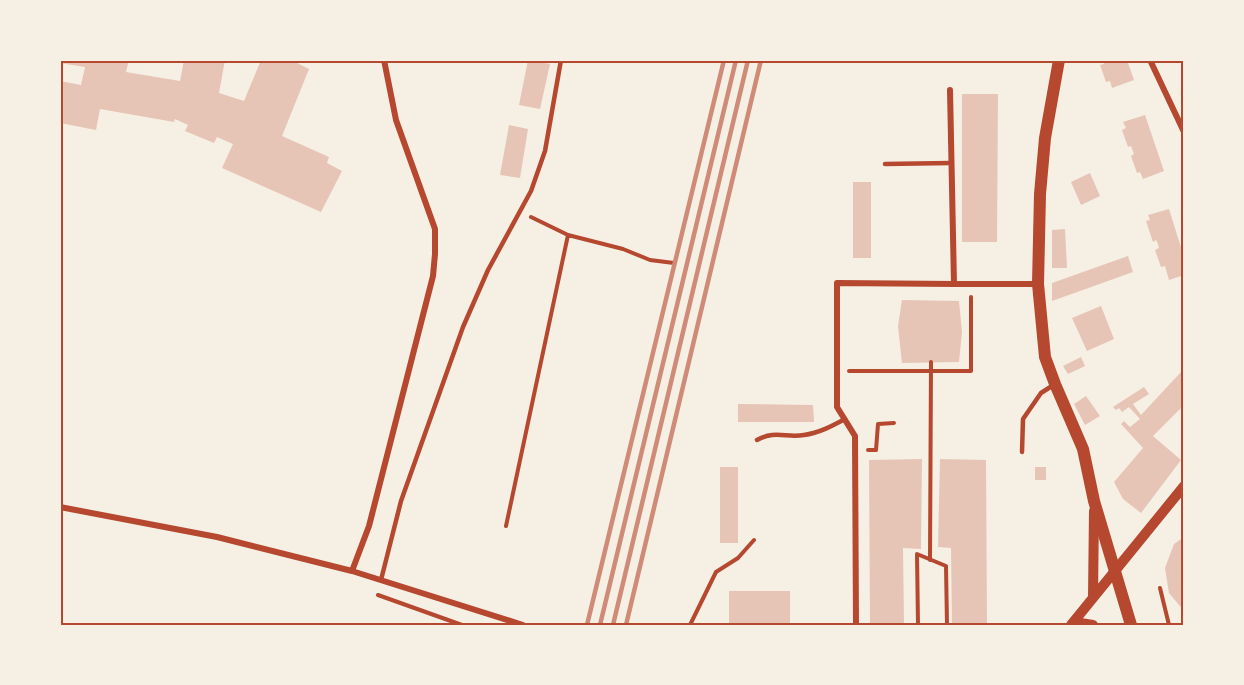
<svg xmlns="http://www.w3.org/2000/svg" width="1244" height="685" font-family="Roboto,sans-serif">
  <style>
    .building { fill: #e6c5b7 }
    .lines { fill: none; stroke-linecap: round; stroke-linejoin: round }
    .path { stroke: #b5482f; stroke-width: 4 }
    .service { stroke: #b5482f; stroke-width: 4.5 }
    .minor { stroke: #b5482f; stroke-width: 6 }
    .tertiary { stroke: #b5482f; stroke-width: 10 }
    .secondary { stroke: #b5482f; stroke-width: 12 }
    .rail { stroke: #cf8b77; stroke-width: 4.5 }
    .neatline { fill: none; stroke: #b5482f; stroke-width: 2 }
  </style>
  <rect width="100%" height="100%" fill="#f6efe4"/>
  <!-- building -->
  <path class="building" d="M60 60H129L126 72 180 81 184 60H225L219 93 244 101 261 60H291L309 69 282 136 329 157 327 163 342 171 321 212 222 168 233 144 217 137 214 143 185 131 188 125 175 119 174 122 100 109 96 130 60 123V81L81 85 85 67 60 63Z
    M528 60 550 64 540 109 519 105Z
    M1103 60H1127L1134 80 1112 88 1110 81 1106 82 1100 65 1104 64Z
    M962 94H998L997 242H962Z
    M1145 115 1164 171 1143 179 1140 172 1137 173 1131 156 1134 154 1131 146 1128 147 1122 130 1126 128 1123 122Z
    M509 125 528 129 520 178 500 175Z
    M1090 173 1100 196 1081 205 1071 182Z
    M853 182H871V258H853Z
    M1169 209 1184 257V275L1169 280 1165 266 1161 267 1155 250 1159 248 1158 244 1156 240 1153 242 1146 221 1150 220 1148 215Z
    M1065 229 1067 268H1052V230Z
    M1128 256 1133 272 1052 301V283Z
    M902 300 959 301 962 332 959 362 902 363 898 326Z
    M1101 306 1114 339 1087 351 1072 318Z
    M1081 357 1085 366 1068 374 1063 366Z
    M1181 372 1184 375V405L1153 436 1181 460 1141 513 1123 499 1114 482 1143 448 1121 424 1124 421 1130 427 1140 419 1129 407 1122 412 1119 408 1116 410 1113 407 1144 387 1149 394 1133 404 1141 415Z
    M1086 396 1100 416 1085 425 1074 404Z
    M738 404 813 405 814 422H738Z
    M922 459 921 549 903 548 904 625H870L869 460Z
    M940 459 986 460 987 625H952L951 548 938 547Z
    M720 467H738V543H720Z
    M1035 467H1046V480H1035Z
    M1184 537V611L1169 593 1165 568 1174 544Z
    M729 591H790V625H729Z"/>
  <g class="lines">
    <!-- path -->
    <path class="path" d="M568 235 623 249 650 260 674 263
      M849 371H971V297
      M868 450H876L878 424 894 423
      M506 526 568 235 531 217
      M930 560 931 362
      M1160 588 1169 625
      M378 595 462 625
      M690 625 716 572 738 558 754 540
      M918 625 917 554 946 566 947 625"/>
    <!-- service -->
    <path class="service" d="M885 164 951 163
      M757 440C775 430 786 438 804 435 819 433 832 426 845 419
      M1022 452 1023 419 1041 393 1055 384
      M381 580 401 501 463 327 488 270 531 191 545 151 561 60"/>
    <!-- minor -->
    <path class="minor" d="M1150 60 1184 132
      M954 284H1038
      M60 507 217 537 352 571 523 625
      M352 571 369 526 433 276 435 254V229L396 120 384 60
      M856 625 855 436 837 407V283L954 284 950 90"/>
    <!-- tertiary -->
    <path class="tertiary" d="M1093 597 1094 511
      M1074 622 1093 625
      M1071 625 1184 486"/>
    <!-- secondary -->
    <path class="secondary" d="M1059 60 1045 138 1040 194 1038 284 1045 357 1055 384 1083 449 1094 501 1131 625"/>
    <!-- rail -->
    <path class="rail" d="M587 625 724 60
      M600 625 736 60
      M613 625 748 60
      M626 625 761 60"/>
  </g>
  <!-- border -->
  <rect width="1244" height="685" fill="none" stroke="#f6efe4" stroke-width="123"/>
  <rect x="62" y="62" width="1120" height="562" class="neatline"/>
</svg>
